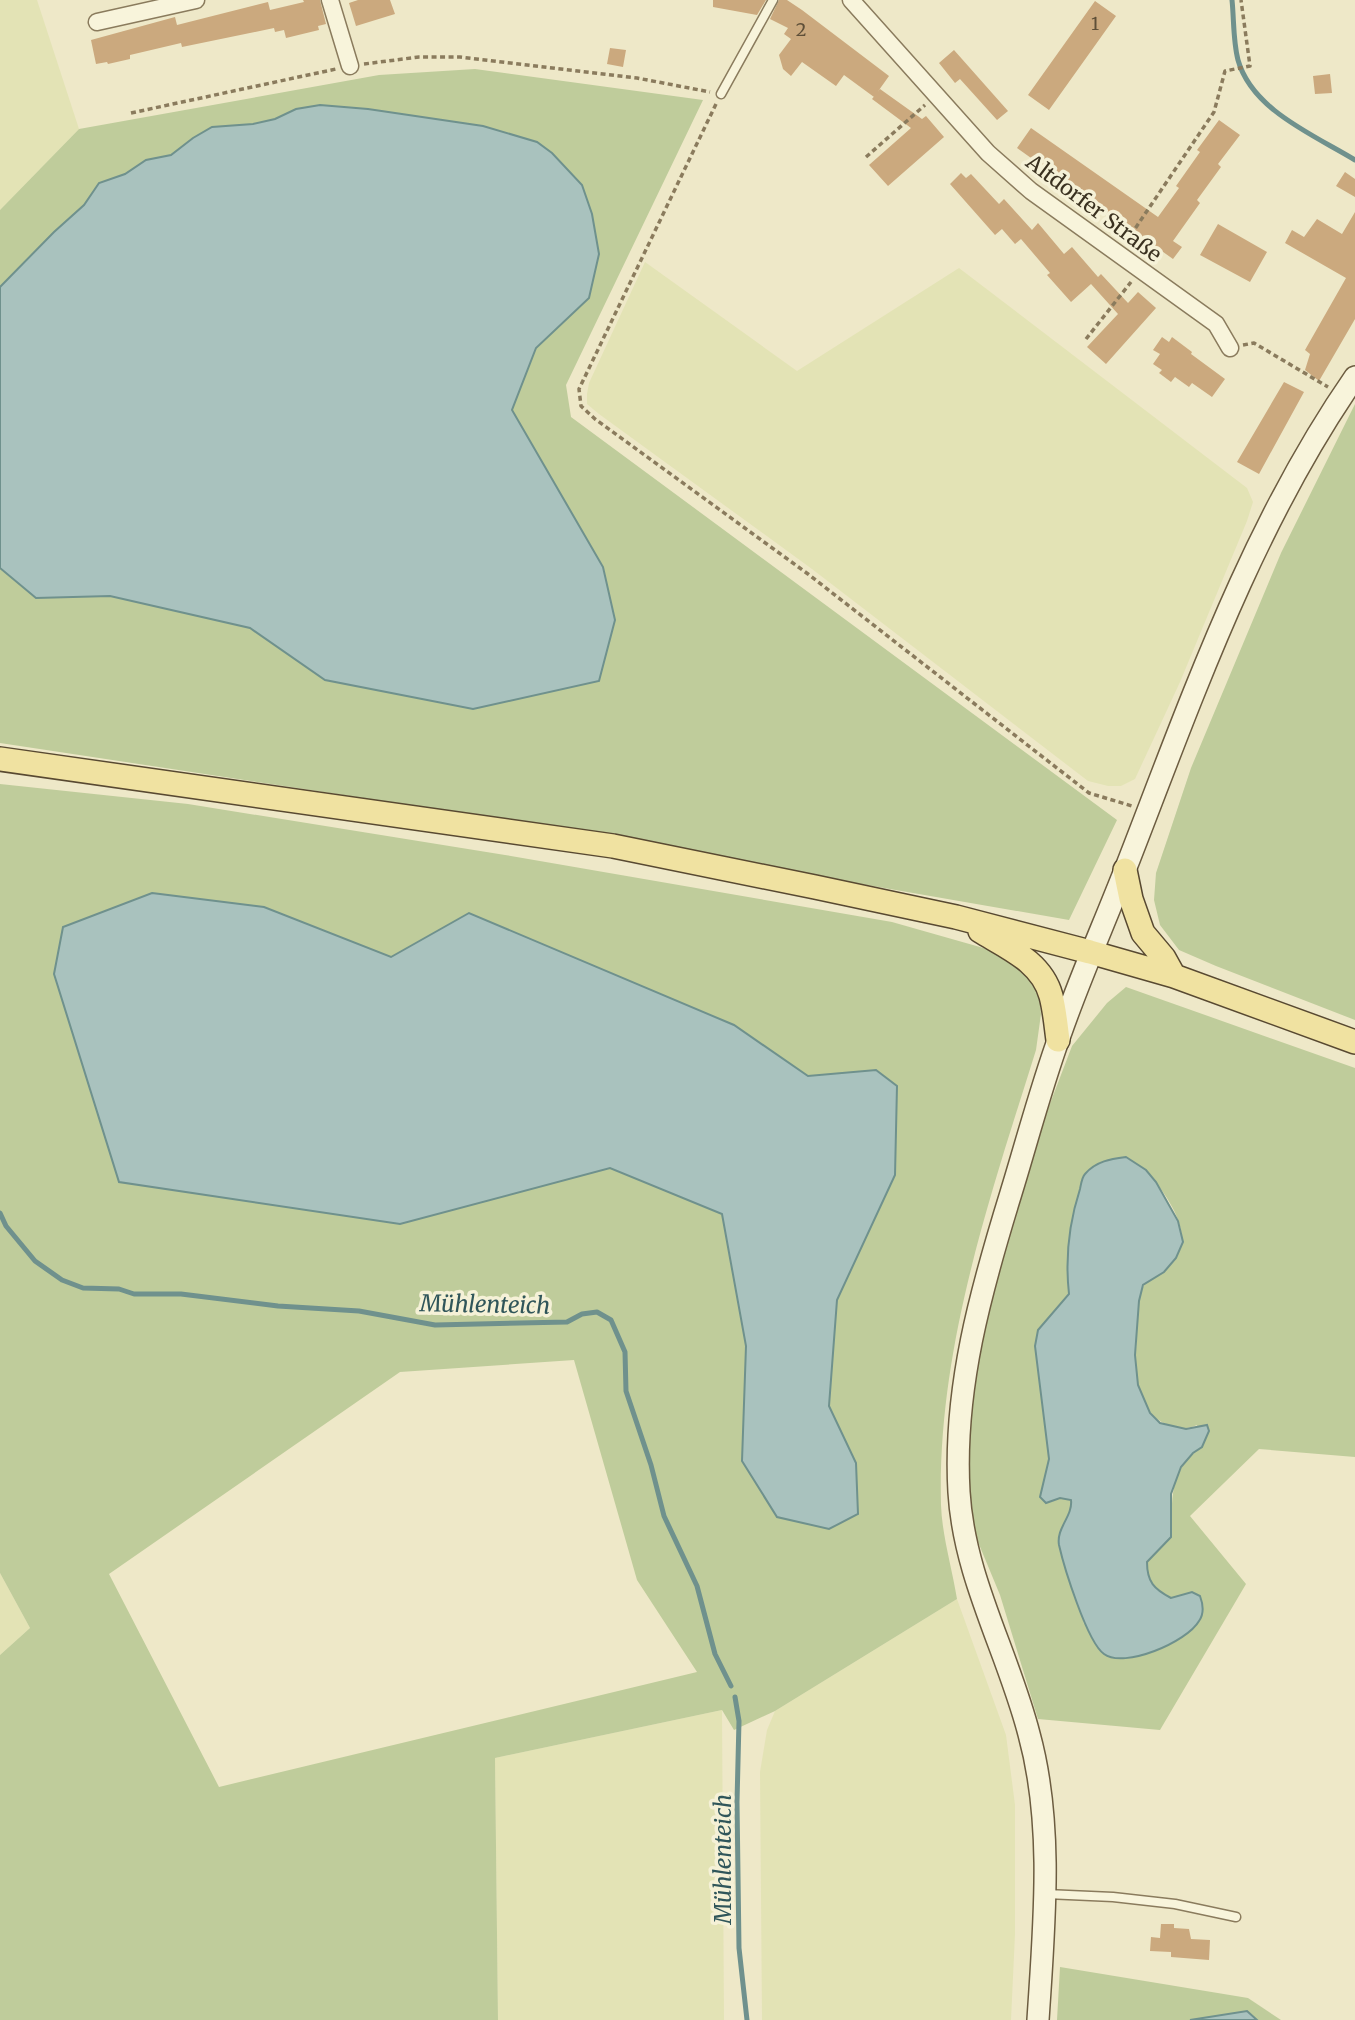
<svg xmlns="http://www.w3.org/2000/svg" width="1355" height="2020" font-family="Merriweather,serif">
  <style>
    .farmland { fill: #e3e3b5 }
    .green { fill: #bfcc9b; fill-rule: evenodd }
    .water { fill: #a9c2be; stroke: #6f918d; stroke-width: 2 }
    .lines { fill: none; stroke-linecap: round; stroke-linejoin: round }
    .stream { stroke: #6f918d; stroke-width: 5 }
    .building { fill: #cba97e }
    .lane-casing { stroke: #8a7b5d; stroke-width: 11 }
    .street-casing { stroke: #8a7b5d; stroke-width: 19 }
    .secondary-casing { stroke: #6c5c40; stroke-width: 24 }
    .primary-casing { stroke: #584931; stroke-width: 26 }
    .path { stroke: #8a7b5d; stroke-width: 3.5; stroke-dasharray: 5 3.5; stroke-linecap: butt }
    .lane { stroke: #f8f4db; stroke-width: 8 }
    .street { stroke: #f8f4db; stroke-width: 16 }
    .secondary { stroke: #f8f4db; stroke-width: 21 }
    .primary { stroke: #f0e2a1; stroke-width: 23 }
    .labels { text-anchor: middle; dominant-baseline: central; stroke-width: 7; stroke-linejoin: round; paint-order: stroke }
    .number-label { font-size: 18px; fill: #5e4f38 }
    .street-label { font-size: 21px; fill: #3a3120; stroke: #f5f1d7 }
    .water-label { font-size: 23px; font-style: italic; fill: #30565a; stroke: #f5f1d7 }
  </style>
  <rect width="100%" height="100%" fill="#eee8c8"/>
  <!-- farmland -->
  <path class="farmland" d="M0 0H37L79 129 0 210Z
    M645 262 797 371 959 268 1247 488 1253 502 1247 521 1180 682 1135 779 1121 786H1108L1088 781 812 569 599 414 587 404V394L589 383Z
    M0 1573 30 1628 0 1655Z
    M957 1599 1006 1735 1015 1805V1934L1011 2020H762L760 1772 767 1730 775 1711Z
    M722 1710 724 2020H498L495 1758Z"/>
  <!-- green -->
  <path class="green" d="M475 69 703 100 566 385 571 417 1117 820 1069 920 370 799 0 743V568L37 598 110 596 250 628 325 680 603 567 511 410 536 348 589 298 368 109 320 105 296 109 275 119 253 124 213 127 193 138 171 155 146 160 125 174 99 183 84 205 54 232 0 287V210L79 129 379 75Z
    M1355 404V1020L1216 966 1179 950 1160 925 1154 900 1156 873 1191 768 1281 553Z
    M0 784 188 804 505 855 892 922 994 951 1031 975 1039 993 1041 1014 1036 1050C990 1197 937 1349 941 1505 942 1535 952 1568 957 1599L775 1711 734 1730 722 1710 495 1758 498 2020H0V1655L30 1628 0 1573ZM264 907 391 957 469 913 734 1025 808 1076 876 1070 897 1086 895 1175 837 1300 829 1406 856 1463 742 1461 746 1346 722 1214 610 1168 400 1224ZM574 1360 637 1580 697 1672 219 1787 109 1574 400 1372Z
    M1126 987 1355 1068V1457L1259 1449 1190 1516 1246 1584 1160 1730 1038 1719 1000 1595 971 1525 967 1469 971 1380 986 1304 1035 1143 1072 1046 1107 1003ZM1146 1170C1161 1188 1182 1215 1182 1240 1182 1251 1172 1265 1164 1272 1158 1277 1147 1280 1143 1287 1136 1299 1138 1316 1137 1330 1135 1363 1132 1415 1172 1426 1182 1429 1187 1429 1197 1425L1202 1447C1167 1470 1173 1501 1171 1537L1147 1562C1147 1582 1154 1589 1171 1598L1192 1592 1084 1624 1064 1522 1072 1509 1071 1499 1060 1498 1046 1503 1040 1497 1049 1459 1035 1346 1038 1330 1069 1294 1067 1274Z
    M1060 1967 1248 1998 1281 2020H1257L1246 2011 1190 2020H1057Z"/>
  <!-- water -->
  <path class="water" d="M320 105 368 109 483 126 537 142 552 153 582 185 592 214 599 254 589 298 536 348 512 410 603 567 615 620 599 681 473 709 325 680 250 628 110 596 36 598 0 568V287L54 232 84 205 99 183 125 174 146 160 171 155 193 138 212 127 253 124 275 119 296 109Z
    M152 893 264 907 391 957 469 913 734 1025 808 1076 876 1070 897 1086 895 1175 837 1300 829 1406 856 1463 858 1514 829 1529 777 1517 742 1461 746 1346 722 1214 610 1168 400 1224 119 1182 54 974 63 927Z
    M1126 1157 1146 1170 1156 1182 1178 1221 1183 1242 1176 1258 1164 1272 1143 1285 1139 1301 1135 1355 1138 1385 1150 1413 1160 1423 1186 1429 1207 1425 1209 1431 1202 1447 1193 1453 1181 1467 1171 1494V1537L1147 1562C1147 1582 1154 1589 1171 1598L1192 1592 1200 1596C1203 1604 1204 1614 1199 1621 1187 1642 1124 1669 1104 1654 1087 1642 1064 1567 1059 1545 1056 1528 1073 1516 1071 1500L1060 1498 1046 1503 1040 1497 1049 1459 1035 1346 1038 1330 1069 1294C1065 1258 1069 1223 1080 1189 1081 1184 1082 1177 1085 1174 1096 1161 1111 1159 1126 1157Z
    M1247 2011 1257 2020H1190Z"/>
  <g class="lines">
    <!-- stream -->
    <path class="stream" d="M1232 0C1234 19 1233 41 1238 60 1252 110 1314 135 1355 160
      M0 1213 6 1226 35 1261 62 1280 83 1288 119 1289 134 1294H181L278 1306 359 1311 435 1325 567 1322 582 1314 597 1312 611 1320 625 1352 626 1391 651 1465 664 1516 697 1586 715 1654 731 1686
      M735 1697 739 1721 737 1802 739 1948 747 2020"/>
  </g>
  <!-- building -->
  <path class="building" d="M303 0H320L326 24 318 26 319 30 286 38 284 30 275 32 274 28 182 47 181 43 130 55V59L108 64 107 62 96 64 91 40 175 17 177 25 268 2 270 10 304 2Z
    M358 0H390L395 14 356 26 349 3Z
    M713 0H766L757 15 713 7Z
    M779 0H787L802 10 889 76 874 97 844 75 836 86 802 62 791 76 783 69 779 55 791 39 784 34 788 28 770 19Z
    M1095 1 1116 16 1049 110 1028 95Z
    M610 48 626 50 623 67 607 64Z
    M954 50 1008 111 997 120 960 79 955 83 939 63Z
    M1330 74 1332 93 1315 94 1313 76Z
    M880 89 922 119 926 116 944 137 888 186 869 165 911 128 872 99Z
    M1219 120 1240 135 1218 164 1221 167 1197 200 1200 203 1173 241 1182 247 1173 259 1017 148 1031 128 1158 217 1179 188 1176 186 1200 152 1197 150Z
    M1345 172 1355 179V197L1336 186Z
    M961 173 966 178 971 174 999 204 1004 199 1032 230 1038 223 1064 254 1072 247 1098 277 1101 274 1128 303 1138 292 1156 308 1106 364 1087 347 1118 314 1091 284 1071 302 1047 275 1050 273 1021 239 1015 244 1002 229 995 235 950 184Z
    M1355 212V319L1319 381 1305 370 1310 354 1305 350 1346 278 1285 243 1292 230 1304 237 1317 219 1342 234Z
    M1218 224 1267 252 1250 282 1200 255Z
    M1162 337 1169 342 1172 337 1192 352 1191 354 1225 379 1212 397 1192 383 1189 387 1175 377 1171 382 1159 373 1162 370 1153 364 1160 354 1153 350Z
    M1284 382 1304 392 1259 474 1237 462Z
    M1161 1924H1174V1928L1189 1929 1191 1939 1210 1940 1209 1960 1171 1957V1952L1150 1951 1151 1937 1160 1938Z"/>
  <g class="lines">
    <defs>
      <path id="lane" d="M721 94 773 0
        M1046 1894 1113 1897 1175 1904 1236 1917"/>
      <path id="street" d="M330 0 350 66
        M851 0 988 153 1031 191 1216 324 1230 348
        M97 22 196 0"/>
      <path id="secondary" d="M1038 2020C1044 1926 1054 1825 1029 1734 1008 1652 964 1578 959 1492 953 1389 981 1290 1011 1193 1027 1141 1041 1087 1060 1035 1080 977 1105 922 1127 865 1192 698 1252 525 1355 377"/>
      <path id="primary" d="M0 759 613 846 815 887 956 917 1090 952 1174 976 1355 1042
        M1125 870 1131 899 1143 933 1164 958 1174 976
        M980 931C1008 948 1042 962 1051 996 1055 1011 1056 1026 1058 1040"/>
    </defs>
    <!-- lane casing -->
    <use href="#lane" class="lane-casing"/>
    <!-- street casing -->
    <use href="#street" class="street-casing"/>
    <!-- secondary casing -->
    <use href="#secondary" class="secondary-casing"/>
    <!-- primary casing -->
    <use href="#primary" class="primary-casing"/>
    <!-- path -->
    <path class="path" d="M364 64 419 57H460L637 78 710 92
      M716 104 579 389 581 406 595 419 808 574 1089 793 1132 806
      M131 113 336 69
      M866 157 925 105
      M1126 242 1214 112 1225 71 1250 66 1241 0
      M1086 339 1131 282
      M1243 345 1254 343 1328 387"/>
    <!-- lane -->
    <use href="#lane" class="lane"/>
    <!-- street -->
    <use href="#street" class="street"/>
    <!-- secondary -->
    <use href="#secondary" class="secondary"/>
    <!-- primary -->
    <use href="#primary" class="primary"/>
  </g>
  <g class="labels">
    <!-- number labels -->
    <g class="number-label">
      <text x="1095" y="23">1</text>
      <text x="801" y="29">2</text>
    </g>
    <!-- street labels -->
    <g class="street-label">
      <text transform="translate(1094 208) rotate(37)">Altdorfer Straße</text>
    </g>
    <!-- water labels -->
    <g class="water-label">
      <text transform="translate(485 1304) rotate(1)">Mühlenteich</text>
      <text transform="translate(722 1859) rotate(-90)">Mühlenteich</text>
    </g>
  </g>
</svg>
